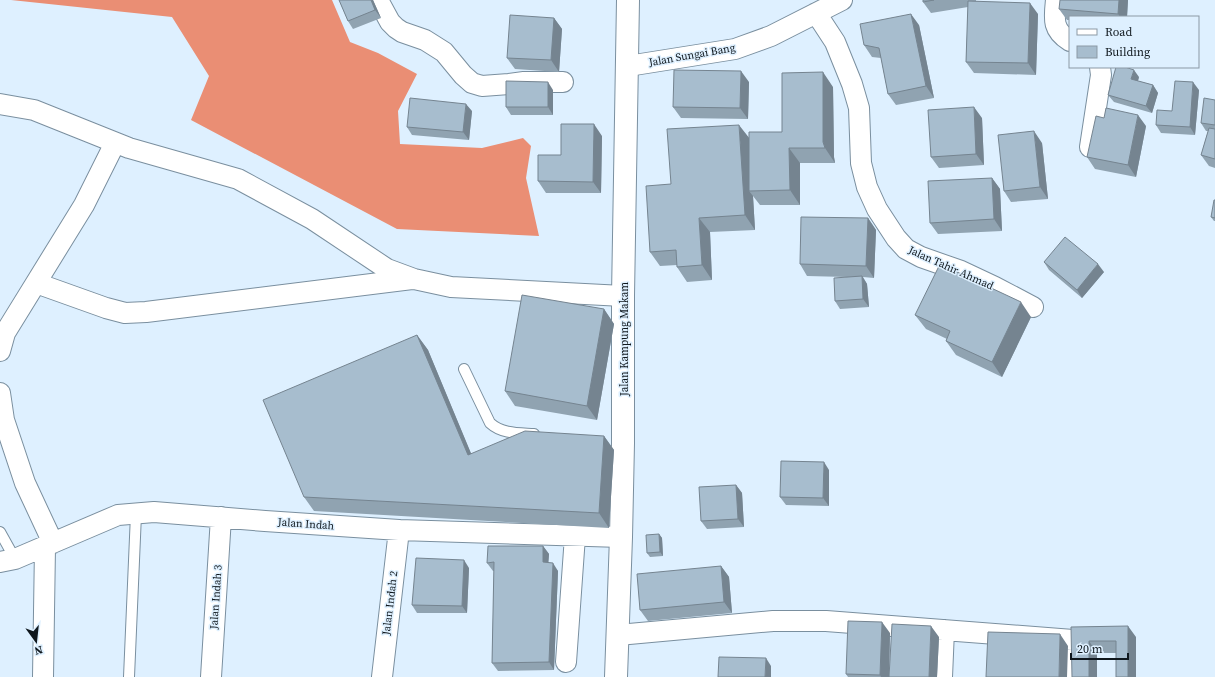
<svg xmlns="http://www.w3.org/2000/svg" width="1215" height="677" font-family="'Source Serif 4',serif">
  <style>
    .forest { fill: #ea8e74 }
    .lines { fill: none; stroke-linecap: round; stroke-linejoin: round }
    .service-casing { stroke: #7a8f9f; stroke-width: 12 }
    .minor-casing { stroke: #7a8f9f; stroke-width: 22 }
    .tertiary-casing { stroke: #7a8f9f; stroke-width: 24 }
    .service { stroke: #fff; stroke-width: 10 }
    .minor { stroke: #fff; stroke-width: 20 }
    .tertiary { stroke: #fff; stroke-width: 22 }
    .wall { fill: #90a3b1 }
    .shaded-wall { fill: #758490 }
    .building { fill: #a7bdce; stroke: #758490 }
    .labels { text-anchor: middle; dominant-baseline: central; stroke-width: 3; stroke-linejoin: round; paint-order: stroke }
    .street-label { font-size: 11px; fill: #0f171d; stroke: #def0ff }
  </style>
  <rect width="100%" height="100%" fill="#def0ff"/>
  <!-- forest -->
  <path class="forest" d="M11 0H332L350 42 378 53 417 74 398 111 400 144 482 148 523 138 531 146 526 178 539 236 397 229 191 120 209 76 172 17Z"/>
  <g class="lines">
    <defs>
      <path id="service" d="M464 369 490 423C502 434 519 433 534 434
        M0 532 15 559
        M129 677 136 514"/>
      <path id="minor" d="M378 0 390 22 396 28 402 32 425 40 444 52 463 75 472 83 482 86 509 84 524 82H563
        M1056 0C1054 19 1052 30 1070 41
        M816 13 835 42 852 84 859 108 861 163 867 187 877 209 896 238 906 249 921 257 961 271 995 287 1033 307
        M628 66 735 49 771 36 842 0
        M0 104 34 110 129 148 238 179 312 219 387 269 414 279 451 287 623 296
        M1090 147 1101 75 1100 67
        M36 283 106 308 125 313 146 312 412 279
        M0 351 5 333 84 205 115 143
        M0 393 4 420 25 483 53 543
        M0 562 15 559 118 515 154 512 265 521 399 530 621 537
        M618 635 773 621H826L1073 640 1074 677
        M566 662 575 536
        M43 677 45 547
        M211 677 221 517
        M382 677 399 530
        M942 677 944 630"/>
      <path id="tertiary" d="M616 677 621 537 623 443V296L628 0"/>
    </defs>
    <!-- service casing -->
    <use href="#service" class="service-casing"/>
    <!-- minor casing -->
    <use href="#minor" class="minor-casing"/>
    <!-- tertiary casing -->
    <use href="#tertiary" class="tertiary-casing"/>
    <!-- service -->
    <use href="#service" class="service"/>
    <!-- minor -->
    <use href="#minor" class="minor"/>
    <!-- tertiary -->
    <use href="#tertiary" class="tertiary"/>
  </g>
  <!-- wall -->
  <path class="wall" d="M339 0H373L381 18 353 29 348 21Z
    M923 0H976V1L1038 14 1036 75 974 73 966 62 968 7 931 13 923 2Z
    M1128 0 1127 17H1070V20H1067L1059 9Z
    M554 18 562 29 559 72 515 69 507 58Z
    M919 25 934 98 896 105 888 94 881 58 872 57 864 45Z
    M1139 77 1138 81 1153 85 1158 93 1152 113 1114 102 1108 95Z
    M749 82 748 119 681 118 673 107Z
    M833 87 834 157 835 163H800V205H760L753 196 755 230 710 232 712 280 687 282 677 267V265L660 266 650 252 671 184 749 139 782 132Z
    M553 90V115H511L506 107Z
    M1199 90 1195 135 1161 133 1156 125 1172 111Z
    M1215 100V168L1209 166 1201 155 1208 131H1206L1201 123Z
    M472 111 469 140 412 135 407 127Z
    M982 118 984 165 939 168 931 157Z
    M1146 126 1136 177 1095 169 1087 157Z
    M602 136 601 193H546L538 181 561 155Z
    M1042 143 1048 199 1011 202 1004 191Z
    M992 178 1000 189 1002 231 938 234 930 223Z
    M1215 200V221H1214L1211 217Z
    M868 218 876 230 874 278 863 277 867 284 869 307 840 309 835 301 846 277 807 276 800 264Z
    M1044 262 1104 272 1082 298 1049 270Z
    M604 309 614 324 597 420 515 406 505 391Z
    M915 315 1031 317 1002 377 956 355 946 341 947 339 926 329Z
    M417 335 428 350 471 454 604 436 614 450 609 528 314 511 304 497Z
    M829 470V506L786 505 780 497Z
    M736 485 742 493 744 527 707 529 701 521Z
    M659 534 662 538 663 556 650 557 647 553Z
    M543 546 549 554 548 562 558 571 554 670 498 671 492 663 494 571H493L487 563Z
    M721 566 729 577 732 613 648 621 640 610Z
    M469 568 467 613H417L412 605Z
    M1071 627 1136 637V677H1116V653H1097Z
    M890 633 889 676 939 637 937 677H848L846 674Z"/>
  <!-- shaded-wall -->
  <path class="shaded-wall" d="M371 0H373L381 18 375 10Z
    M1119 0H1128L1127 17H1120L1118 14Z
    M1030 3 1038 14 1036 75 1028 63Z
    M911 14 919 25 934 98 926 86Z
    M554 18 562 29 559 72 551 60Z
    M1134 70 1139 77 1136 87 1131 79Z
    M741 71 749 82 748 119 740 108Z
    M823 72 833 87 834 157 835 163 825 148 823 142Z
    M548 82 553 90V115L548 107Z
    M1193 82 1199 90 1195 135 1190 127Z
    M1153 85 1158 93 1152 113 1146 106Z
    M466 104 472 111 469 140 463 132Z
    M974 107 982 118 984 165 976 154Z
    M1138 115 1146 126 1136 177 1128 165Z
    M594 124 602 136 601 193 593 182Z
    M739 125 750 139 749 191 753 196 755 230 745 215Z
    M1034 131 1042 143 1048 199 1040 187Z
    M789 148 800 163V205L790 190Z
    M992 178 1000 189 1002 231 994 219Z
    M699 218 710 232 712 280 702 265Z
    M868 218 876 230 874 278 866 266Z
    M1098 264 1104 272 1082 298 1077 290Z
    M862 276 867 284 869 307 863 299Z
    M1021 302 1031 317 1002 377 992 362Z
    M604 309 614 324 597 420 587 406Z
    M417 335 428 350 478 470 468 455Z
    M604 436 614 450 609 528 599 513Z
    M824 462 829 470V506L823 498Z
    M736 485 742 493 744 527 738 519Z
    M659 534 662 538 663 556 660 552Z
    M543 546 549 554 548 570 543 562Z
    M464 560 469 568 467 613 462 606Z
    M553 563 558 571 554 670 549 662Z
    M721 566 729 577 732 613 724 602Z
    M882 622 890 633 889 677H881L880 675Z
    M931 626 939 637 937 677H929Z
    M1128 626 1136 637V677H1128Z
    M1060 634 1068 646 1067 677H1059Z
    M1089 641 1097 653V677H1089Z
    M766 658 771 666V677H765Z"/>
  <!-- building -->
  <path class="building" d="M339 0H371L375 10 348 21Z
    M923 0H934L923 2Z
    M1060 0H1119L1118 14 1059 9Z
    M968 1 1030 3 1028 63 966 62Z
    M911 14 926 86 888 94 879 48 864 45 860 24Z
    M510 15 554 18 551 60 507 58Z
    M1116 67H1125L1134 70 1131 79 1153 85 1146 106 1108 95Z
    M674 70 741 71 740 108 673 107Z
    M823 72V142L825 148H789L790 190 749 191V132H782V73Z
    M506 81 548 82V107H506Z
    M1175 81 1193 82 1190 127 1156 125 1157 110 1172 111Z
    M410 98 466 104 463 132 407 127Z
    M1204 98 1215 100V125L1201 123Z
    M974 107 976 154 931 157 928 110Z
    M1106 108 1138 115 1128 165 1087 157 1096 116 1104 118Z
    M561 124H594L593 182 538 181V155H561Z
    M739 125 745 215 699 218 702 265 677 267 676 250 650 252 646 186 671 184 667 129Z
    M1209 128 1215 129V159L1201 155Z
    M1034 131 1040 187 1004 191 998 135Z
    M992 178 994 219 930 223 928 181Z
    M1214 200H1215V218L1211 217Z
    M801 217 868 218 866 266 800 264Z
    M1065 237 1098 264 1077 290 1044 262Z
    M940 264 1021 302 992 362 946 341 950 331 915 315Z
    M862 276 863 299 835 301 834 278Z
    M522 295 604 309 587 406 505 391Z
    M417 335 468 455 525 431 604 436 599 513 304 497 263 400Z
    M781 461 824 462 823 498 780 497Z
    M736 485 738 519 701 521 699 487Z
    M659 534 660 552 647 553 646 535Z
    M488 546H543V562L553 563 549 662 492 663 494 562 487 563Z
    M416 558 464 560 462 606 412 605Z
    M721 566 724 602 640 610 637 574Z
    M848 621 882 622 880 675 846 674Z
    M892 624 931 626 929 677H889Z
    M1128 626V677H1116V641H1089V677H1072L1071 627Z
    M988 632 1060 634 1059 677H986Z
    M719 657 766 658 765 677H718Z"/>
  <g class="labels">
    <!-- street labels -->
    <g class="street-label">
      <text transform="translate(692 55) rotate(-10)">Jalan Sungai Bang</text>
      <text transform="translate(951 268) rotate(24)">Jalan Tahir Ahmad</text>
      <text transform="translate(624 339) rotate(-90)">Jalan Kampung Makam</text>
      <text transform="translate(306 524) rotate(4)">Jalan Indah</text>
      <text transform="translate(216 597) rotate(-86)">Jalan Indah 3</text>
      <text transform="translate(390 603) rotate(-83)">Jalan Indah 2</text>
    </g>
  </g>
  <!-- legend -->
  <rect x="1069" y="16" width="130" height="52" fill="#def0ff" stroke="#8b99a5"/>
  <rect x="1077" y="29" width="20" height="6" fill="#ffffff" stroke="#8b99a5"/>
  <text x="1105" y="36" font-size="12" fill="#0f171d">Road</text>
  <rect x="1077" y="46" width="20" height="12" fill="#a7bdce" stroke="#8b99a5"/>
  <text x="1105" y="56" font-size="12" fill="#0f171d">Building</text>
  <!-- north arrow -->
  <g transform="translate(36 641) rotate(165)" stroke="#def0ff" stroke-width="3" paint-order="stroke">
  <path d="M0-3L7 15L0 10L-7 15Z" fill="#0f171d"/>
  <text y="-6" font-size="11" font-weight="bold" text-anchor="middle" fill="#0f171d">N</text>
  </g>
  <!-- scale -->
  <path d="M1071 653v6h57v-6" fill="none" stroke="#0f171d" stroke-width="2"/>
  <text x="1077" y="653" font-size="12" fill="#0f171d" stroke="#def0ff" stroke-width="3" paint-order="stroke">20 m</text>
</svg>
